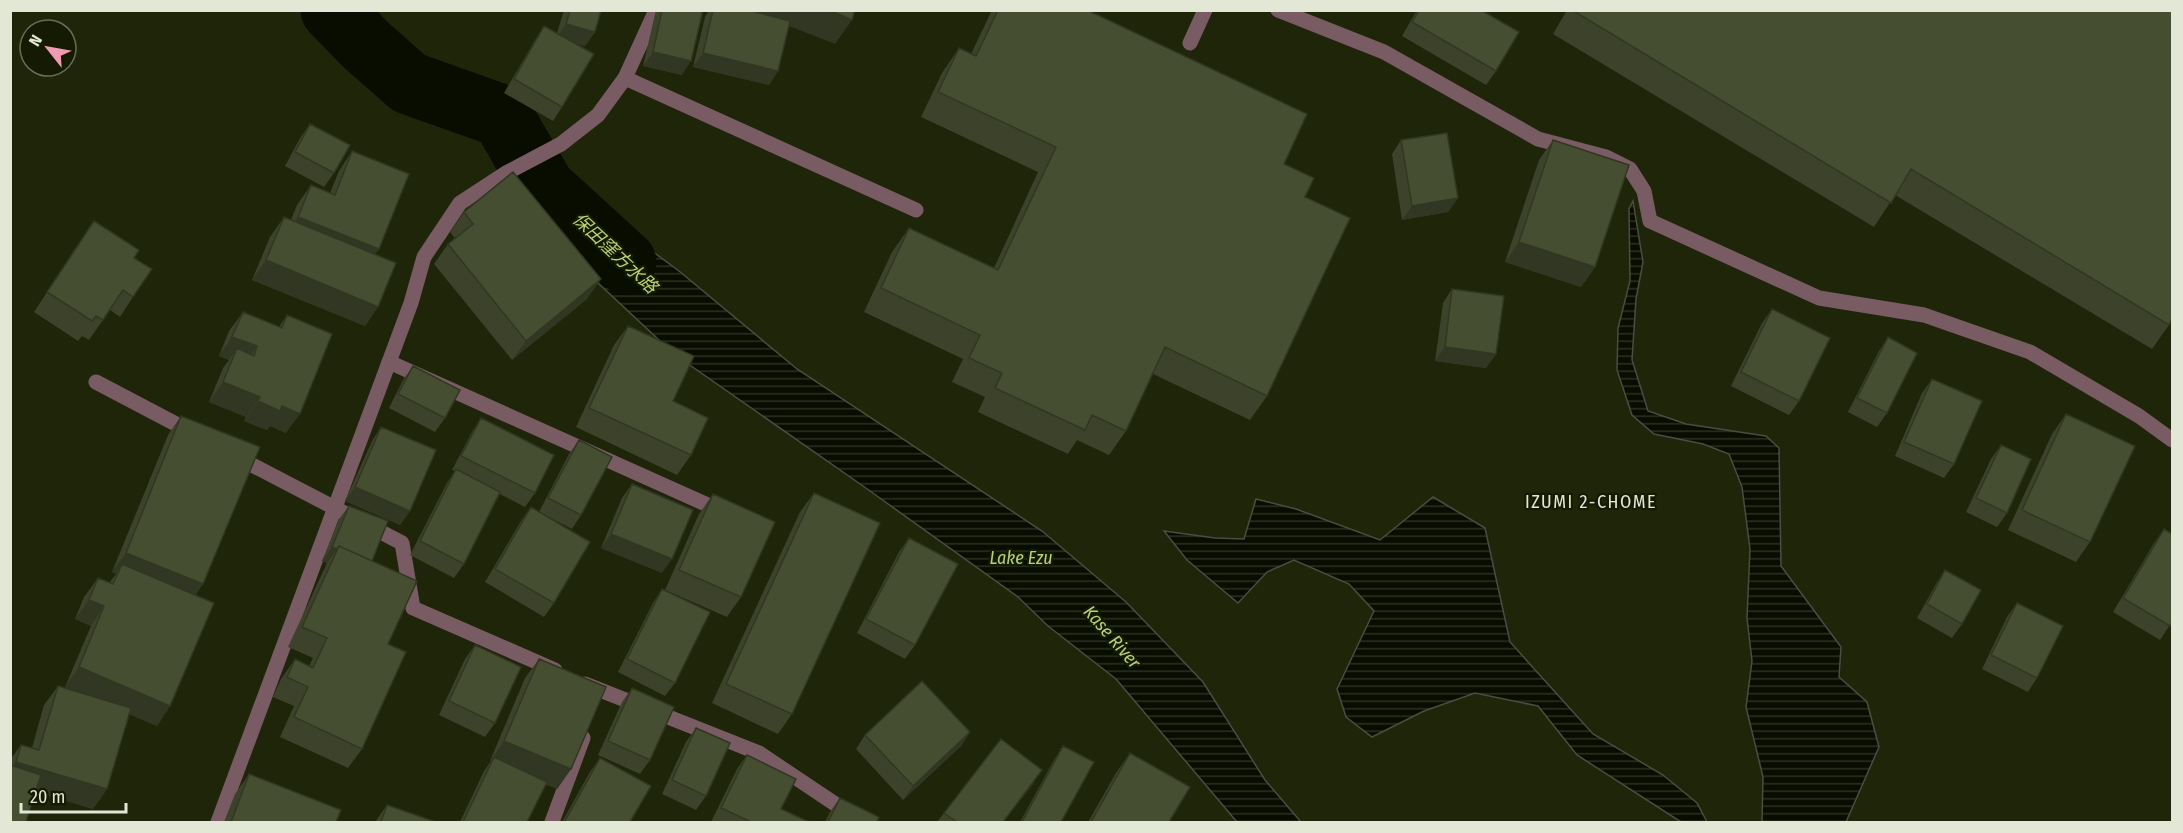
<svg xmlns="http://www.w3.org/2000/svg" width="2183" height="833" font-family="'Fira Sans Condensed','Noto Sans JP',sans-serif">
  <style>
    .water { fill: url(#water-rules); stroke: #494e40; stroke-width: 1.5 }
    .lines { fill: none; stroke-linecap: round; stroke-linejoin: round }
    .river { stroke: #080d00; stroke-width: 63 }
    .minor { stroke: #795b63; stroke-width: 15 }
    .tertiary { stroke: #795b63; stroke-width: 15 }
    .wall { fill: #3c432a }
    .shaded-wall { fill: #313722 }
    .building { fill: #464e31; stroke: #313722; stroke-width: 1.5 }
    .labels { text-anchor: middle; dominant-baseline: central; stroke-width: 4.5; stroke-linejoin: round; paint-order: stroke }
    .water-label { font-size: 18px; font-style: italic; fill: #b8d175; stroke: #151b02 }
    .neighbourhood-label { font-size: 18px; letter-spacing: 1.5px; fill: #e2e7d6; stroke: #151b02 }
  </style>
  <defs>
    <pattern id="water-rules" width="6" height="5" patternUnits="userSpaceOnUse" patternTransform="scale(1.5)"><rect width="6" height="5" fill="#080d00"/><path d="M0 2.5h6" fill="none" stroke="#2c3024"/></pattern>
  </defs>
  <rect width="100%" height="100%" fill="#1e2509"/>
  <!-- water -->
  <path class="water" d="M553 187 625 231 679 271 797 369 1042 531 1126 602 1203 682 1265 780 1301 822H1237L1116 679 1048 626 1018 597 863 486 674 354 597 282Z
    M1633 201 1643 262 1636 299 1632 360 1648 411 1686 424 1766 436 1779 448 1781 566 1841 647 1839 677 1867 702 1879 747 1846 822H1762L1763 777 1746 707 1752 661 1747 618 1750 549 1742 487 1729 454 1703 444 1654 434 1632 415 1617 370 1618 328 1630 281 1629 209Z
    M1433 497 1485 528 1510 642 1593 734 1663 775 1697 803 1707 822H1681L1577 755 1538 706 1475 693 1424 711 1372 737 1346 717 1337 689 1374 611 1349 584 1294 560 1267 572 1238 603 1187 560 1164 531 1215 538 1244 539 1256 499 1296 509 1380 540Z"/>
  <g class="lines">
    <!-- river -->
    <path class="river" d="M332 10 366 45 409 83 502 116 544 188 625 262"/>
    <!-- minor -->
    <path class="minor" d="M1278 10 1384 52 1538 139 1606 157 1630 169 1644 191 1650 221 1819 298 1924 315 2030 352 2139 416 2172 440
      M1190 43 1205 10
      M625 78 916 210
      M389 362 719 510
      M96 382 193 433
      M235 456 402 543 413 608 555 670
      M585 684 759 753 862 822
      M552 822 583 738"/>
    <!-- tertiary -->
    <path class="tertiary" d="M218 822 411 303 424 257 460 203 506 173 561 144 598 115 625 78 656 10"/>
  </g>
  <!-- wall -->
  <path class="wall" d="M564 10H601L595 32 585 46 573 43 562 107 553 121 504 93 535 40 544 26 557 33Z
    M656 10H703L682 75 643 66Z
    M709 10H748L756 12 835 44 789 26 778 71 769 85 693 67 705 17Z
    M992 10H1087L1284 164 1305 197 1267 396 1250 420 1153 374 1126 431 1109 455 1077 440 1068 454 978 412 985 397 952 382 963 359 864 312 892 252 909 228 994 268 1038 172 921 117 942 73 959 48 971 54Z
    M1417 10H1481L1496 71 1486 85 1402 36Z
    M1567 10H2172L2169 325 2152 349 1895 195 1874 227 1553 34Z
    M310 124 334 173 324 187 285 166 300 138Z
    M1401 140 1458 198 1448 212 1402 220 1392 154Z
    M1553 140 1595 267 1581 287 1505 262 1539 160Z
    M352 151 375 254 378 307 365 326 252 280 270 237 284 217 291 220 297 205 311 185 330 193 339 171Z
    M464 212 587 299 512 360 434 264 448 244 455 238 450 232Z
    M94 221 133 297 120 317 110 310 89 340 82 336 78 341 34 312Z
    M1452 289 1496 354 1486 368 1435 361 1443 303Z
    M1772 309 1799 401 1789 415 1731 386 1762 323Z
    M243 312 279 327 287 315 286 433 270 426 267 430 244 421 246 417 209 402 223 368 229 360 219 356 229 331Z
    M628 326 673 401 691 455 677 475 576 427 614 345Z
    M1888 337 1887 413 1877 427 1848 412 1879 351Z
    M413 366 445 418 435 432 389 408 403 380Z
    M1932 379 1954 464 1944 478 1895 456 1922 393Z
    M2066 414 2090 542 2076 562 2008 530 2052 434Z
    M181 416 196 595 170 706 157 726 129 714 107 789 93 809 36 792 10 822V760L21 745 32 748 44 705 58 686 69 689 65 687 91 626 75 619 84 597 98 578 109 583 116 574 112 572 168 435Z
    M481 418 535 493 525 507 500 494 464 564 454 578 410 555 447 483 455 471 452 470 472 432Z
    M381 427 410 511 400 525 345 501 372 441Z
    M579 440 581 515 572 529 539 512 569 454Z
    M2001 445 2007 513 1997 527 1966 512 1991 459Z
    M632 484 662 573 601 548 622 498Z
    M814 493 792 714 778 734 712 703 800 512Z
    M713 494 741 597 727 617 665 590 699 514Z
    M349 506 372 561 388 644 362 749 348 768 280 737 294 706 273 697 281 679 295 659 309 666 313 658 288 647 327 563 322 561 339 519Z
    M531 507 554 603 544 617 485 582 521 521Z
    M2164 529 2172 622 2160 640 2113 612 2154 543Z
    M909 538 915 645 905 659 857 633 899 552Z
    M1945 570 1962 624 1952 638 1917 618 1936 584Z
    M662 589 675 683 665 696 618 672 653 603Z
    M2017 603 2037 678 2028 692 1982 669 2007 617Z
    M475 645 495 723 485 737 439 715 465 659Z
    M539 659 571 769 557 789 545 784 527 822H460L484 771 491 761H490L525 678Z
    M632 688 650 760 640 774 598 755 622 702Z
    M696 728 706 796 696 810 662 794 686 742Z
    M970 732 961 746 903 800 856 749 865 735Z
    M1063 746 1061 822H1020L1054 760Z
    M1130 753 1169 822H1088L1116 773Z
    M747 755 781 809 809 822H711L737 769Z
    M600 758 630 822H562L590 772Z
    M249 774 336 822H224L235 794Z
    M1033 784 1003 822H937L944 813Z
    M840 798 877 822H825L830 812Z
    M387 805 436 822H375Z"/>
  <!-- shaded-wall -->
  <path class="shaded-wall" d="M751 10H829L852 20 835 44Z
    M566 24 595 32 585 46 556 38Z
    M653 52 691 61 682 75 643 66Z
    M703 53 778 71 769 85 693 67Z
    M1458 198 1448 212 1402 220 1412 206Z
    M298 217 379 249 365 269 284 237Z
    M1519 242 1595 267 1581 287 1505 262Z
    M266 260 378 307 365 326 252 280Z
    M601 279 587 299 512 360 526 341Z
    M232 337 257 346 243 366 237 348 229 360 219 356Z
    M1445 347 1496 354 1486 368 1435 361Z
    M223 382 260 397 246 417 209 402Z
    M258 401 282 406 300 414 286 433 270 426 267 430 244 421Z
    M355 487 410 511 400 525 345 501Z
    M611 534 672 559 662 573 601 548Z
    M332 547 337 549 327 563 322 561Z
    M126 553 203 584 190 604 122 564 116 574 112 572Z
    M89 600 104 606 91 626 75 619Z
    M79 667 170 706 157 726 65 687Z
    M970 732 961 746 903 800 913 786Z
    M504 741 571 769 557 789 492 762 494 757 491 761H490Z
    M16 762 107 789 93 809 10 784V770Z
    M1042 770 1033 784 1003 822Z"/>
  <!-- building -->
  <path class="building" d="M570 10H601L595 32 566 24Z
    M662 10H703L691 61 653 52Z
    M713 10H748L790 21 778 71 703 53Z
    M829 10H855L852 20Z
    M998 10H1087L1307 114 1284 164 1314 178 1305 197 1350 218 1267 396 1165 347 1126 431 1092 415 1085 430 995 388 1002 373 969 358 980 335 881 288 909 228 998 270 1056 147 938 92 959 48 976 56Z
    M1419 10H1481L1519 32 1496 71 1412 22Z
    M1572 10H2172V318L2169 325 1911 169 1891 203Z
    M544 26 594 54 562 107 514 79Z
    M310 124 350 145 334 173 295 152Z
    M1447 133 1458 198 1412 206 1401 140Z
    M1553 140 1629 165 1595 267 1519 242Z
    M352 151 409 174 379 249 298 217 311 185 335 195Z
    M513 172 601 279 526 341 448 244 473 224 464 212Z
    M284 217 396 263 378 307 266 260Z
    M94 221 139 250 134 258 152 269 133 297 123 290 103 320 96 316 92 321 47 292Z
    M1452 289 1504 296 1496 354 1445 347Z
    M1772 309 1830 338 1799 401 1741 372Z
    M243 312 282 328 287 315 332 334 300 414 282 406 280 411 258 401 260 397 223 382 237 348 254 356 257 346 232 337Z
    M628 326 694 356 673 401 708 418 691 455 589 408Z
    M1888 337 1917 353 1887 413 1857 398Z
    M413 366 460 390 445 418 398 394Z
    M1932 379 1982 401 1954 464 1904 442Z
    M2066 414 2135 446 2090 542 2022 510Z
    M181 416 260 447 203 584 126 553Z
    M481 418 554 455 535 493 461 456Z
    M381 427 436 450 410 511 355 487Z
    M579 440 612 457 581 515 548 498Z
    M2001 445 2031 459 2007 513 1976 498Z
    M456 469 500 492 464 564 420 541Z
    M632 484 693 510 672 559 611 534Z
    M814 493 880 523 792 714 726 684Z
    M713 494 775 522 741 597 679 570Z
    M349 506 388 521 372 561 339 546 337 549 332 547Z
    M531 507 590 542 554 603 495 569Z
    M2164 529 2172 534V622L2170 626 2123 598Z
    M909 538 958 564 915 645 866 619Z
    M339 546 417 581 388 644 406 652 362 749 294 717 308 687 287 677 295 659 313 668 327 638 302 627Z
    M122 564 214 603 170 706 79 667 104 606 89 600 98 578 113 584Z
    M1945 570 1981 590 1962 624 1927 604Z
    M662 589 710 612 675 683 627 659Z
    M2017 603 2063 626 2037 678 1991 655Z
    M475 645 521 667 495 723 449 701Z
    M539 659 606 687 571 769 504 741Z
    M922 681 970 732 913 786 865 735Z
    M58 686 131 708 107 789 16 762 21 745 39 750Z
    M632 688 674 707 650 760 608 741Z
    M696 728 730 743 706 796 672 780Z
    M1001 739 1042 770 1003 822H957L944 813Z
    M1063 746 1094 762 1061 822H1022Z
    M1130 753 1190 787 1169 822H1091Z
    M747 755 796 779 781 809 809 822H751L721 808Z
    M494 757 547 782 527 822H463Z
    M600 758 651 786 630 822H567L565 821Z
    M10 765 41 775 26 822H10Z
    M249 774 341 810 336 822H231Z
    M840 798 879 817 877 822H828Z
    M387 805 436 822H381Z"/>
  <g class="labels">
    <!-- water labels -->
    <g class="water-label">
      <text transform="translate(615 253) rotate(43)">保田窪方水路</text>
      <text x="1021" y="558">Lake Ezu</text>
      <text transform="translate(1112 637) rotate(49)">Kase River</text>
    </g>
    <!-- neighbourhood labels -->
    <g class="neighbourhood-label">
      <text x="1591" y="502">IZUMI 2-CHOME</text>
    </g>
  </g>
  <!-- border -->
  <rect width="2183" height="833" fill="none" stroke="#e2e7d6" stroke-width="24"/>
  <!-- north arrow -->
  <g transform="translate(48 48) rotate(301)"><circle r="28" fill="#151b02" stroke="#676d57" stroke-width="1.5"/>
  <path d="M0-4.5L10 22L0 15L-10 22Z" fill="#f19ab4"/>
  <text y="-9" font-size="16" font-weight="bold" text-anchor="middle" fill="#e2e7d6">N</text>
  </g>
  <!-- scale -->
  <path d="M21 803v9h105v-9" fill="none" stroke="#e2e7d6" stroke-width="3"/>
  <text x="30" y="803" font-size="18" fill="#e2e7d6" stroke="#151b02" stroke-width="4.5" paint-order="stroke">20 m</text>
</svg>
